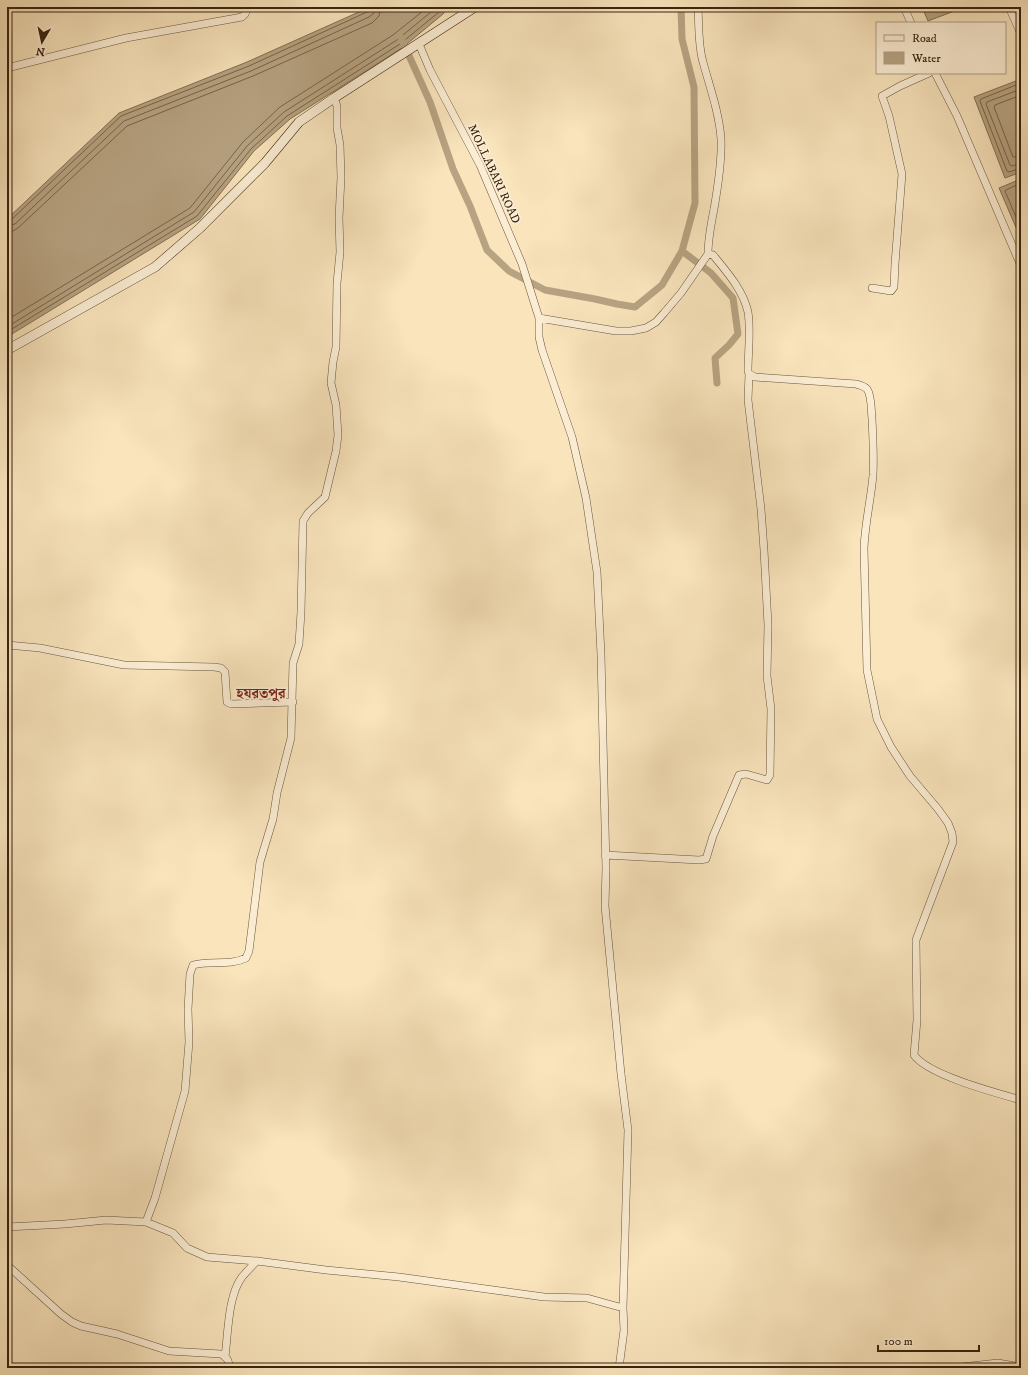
<svg xmlns="http://www.w3.org/2000/svg" width="1028" height="1375" font-family="'IM FELL DW Pica','Noto Serif Bengali',serif">
  <style>
    .water { fill: #b7a382; stroke: #847054 }
    .lines { fill: none; stroke-linecap: round; stroke-linejoin: round }
    .shore { stroke: #786449; stroke-width: 1 }
    .canal { stroke: #b7a382; stroke-width: 7 }
    .street-casing { stroke: #68543b; stroke-width: 8 }
    .secondary-casing { stroke: #382410; stroke-width: 10 }
    .street { stroke: #fbedd3; stroke-width: 7 }
    .secondary { stroke: #fbedd3; stroke-width: 9 }
    .labels { text-anchor: middle; dominant-baseline: central; stroke-width: 3.5; stroke-linejoin: round; paint-order: stroke }
    .street-label { font-size: 12px; fill: #382410; stroke: #fbedd3 }
    .quarter-label { font-size: 14px; font-weight: bold; fill: #7a1f14; stroke: #fbedd3 }
  </style>
  <rect width="100%" height="100%" fill="#f9e4bc"/>
  <filter id="stains"><feTurbulence type="fractalNoise" baseFrequency=".005" numOctaves="4"/><feColorMatrix values="0 0 0 0 .2 0 0 0 0 .09 0 0 0 0 .02 0 0 0 .5 -.17"/></filter>
  <radialGradient id="worn" r=".72"><stop offset=".6" stop-color="#630" stop-opacity="0"/><stop offset="1" stop-color="#630" stop-opacity=".3"/></radialGradient>
  <!-- water -->
  <path class="water" d="M370 7H448L443 14 402 48 290 119 254 151 200 219 7 337V219L119 113 247 62Z
    M922 7H965L928 21Z
    M1021 79V172L1005 178 974 97Z
    M1021 179V239L999 188Z"/>
  <g class="lines">
    <!-- shore -->
    <path class="shore" d="M1021 83 981 99 980 101 1007 171 1009 172 1021 168
      M1021 89 987 102 986 104 1010 165 1012 166 1021 163
      M1021 95 995 105 994 107 1013 157H1021
      M1021 183 1006 190 1005 191 1021 229
      M7 221 11 220 121 116 249 66 367 12 370 10V7
      M7 226 15 224 124 121 251 71 369 17 374 13 375 7
      M7 232 13 231 18 228 127 126 253 76 372 23 379 16 381 7
      M7 320 190 208 243 142 280 107 393 35 428 7
      M7 327 194 212 247 146 284 112 397 40 437 7
      M7 332 197 216 251 149 287 116 400 44 439 12 443 7"/>
    <!-- canal -->
    <path class="canal" d="M401 38 430 102 453 169 470 206 487 250 509 271 545 290 595 299 617 304 635 307 662 285 682 251 695 203 694 87 682 39 681 7
      M682 251 711 273 733 298 738 334 729 345 715 358 717 383"/>
    <defs>
      <path id="street" d="M698 7C699 25 698 45 703 62 710 88 719 112 721 139 722 162 718 186 714 209 711 224 708 239 708 254
        M904 7 911 23
        M1009 7 1021 34
        M419 44 430 70 480 165 522 264 539 318V337L542 350 572 437 586 498 597 572 601 655 606 868 605 906 621 1074 628 1130 623 1308 624 1330 619 1368
        M7 68 126 38 242 17 245 14 248 7
        M935 73 957 116 1021 266
        M708 254 713 255C727 272 743 290 748 312 751 331 748 352 748 371L749 374 755 377 856 384C860 385 864 386 867 389 872 396 871 411 872 419 873 438 874 456 873 475 871 499 865 523 864 548L867 670 877 719 891 747 910 776 938 809 948 823 952 833 953 842 916 940 917 1020 914 1055C928 1075 996 1093 1021 1100
        M872 288 891 291 894 287 895 264 902 174 889 116 882 96 900 86 929 73
        M539 318 616 331H631L646 328 656 322 664 313 681 293 708 254
        M7 645 40 648 124 665 214 667 221 668 225 672 227 702 231 704 293 702
        M605 855 699 860 706 859 713 836 739 775 746 774 767 780 770 775 771 709 767 676 768 625 764 550 761 509 748 400 749 374
        M146 1222 155 1198 185 1091 189 1042 188 1009 190 974 193 965C210 960 230 966 246 958L249 951 260 862 273 819 277 793 291 738 293 663 299 644 301 612 303 521 308 513 325 497 336 451 338 435 336 405 331 383 333 362 336 347 337 283 340 252 339 218 341 177 340 145 337 128V106L334 98
        M7 1227 65 1224 106 1220 146 1222 173 1233 187 1248 207 1257 257 1261 326 1270 399 1277 544 1297 587 1298 623 1308
        M7 1265 61 1314 72 1322 81 1326 117 1334 169 1351 221 1354C228 1358 229 1361 229 1368
        M225 1357C228 1334 228 1295 242 1277 247 1271 252 1266 257 1261
        M952 1368 998 1363 1021 1367"/>
      <path id="secondary" d="M7 350 155 267 200 228 265 163 299 122 334 98 475 7"/>
    </defs>
    <!-- street casing -->
    <use href="#street" class="street-casing"/>
    <!-- secondary casing -->
    <use href="#secondary" class="secondary-casing"/>
    <!-- street -->
    <use href="#street" class="street"/>
    <!-- secondary -->
    <use href="#secondary" class="secondary"/>
  </g>
  <g class="labels">
    <!-- street labels -->
    <g class="street-label">
      <text transform="translate(494 174) rotate(65)">MOLLABARI ROAD</text>
    </g>
    <!-- quarter labels -->
    <g class="quarter-label">
      <text x="261" y="694">হযরতপুর</text>
    </g>
  </g>
  <!-- margin -->
  <rect width="1028" height="1375" fill="none" stroke="#f9e4bc" stroke-width="24"/>
  <rect x="8" y="8" width="1012" height="1359" fill="none" stroke="#382410" stroke-width="2"/>
  <rect x="12" y="12" width="1004" height="1351" fill="none" stroke="#382410"/>
  <!-- legend -->
  <rect x="876" y="22" width="130" height="52" fill="#fbedd3" stroke="#ad9d85"/>
  <rect x="884" y="35" width="20" height="6" fill="#fbedd3" stroke="#ad9d85"/>
  <text x="912" y="42" font-size="12" fill="#382410">Road</text>
  <rect x="884" y="52" width="20" height="12" fill="#b7a382" stroke="#ad9d85"/>
  <text x="912" y="62" font-size="12" fill="#382410">Water</text>
  <!-- north arrow -->
  <g transform="translate(42 42) rotate(189)" stroke="#fbedd3" stroke-width="3" paint-order="stroke">
  <path d="M0-3L7 15L0 10L-7 15Z" fill="#382410"/>
  <text y="-6" font-size="11" font-weight="bold" text-anchor="middle" fill="#382410">N</text>
  </g>
  <!-- scale -->
  <path d="M878 1345v6h101v-6" fill="none" stroke="#382410" stroke-width="2"/>
  <text x="884" y="1345" font-size="12" fill="#382410" stroke="#fbedd3" stroke-width="3" paint-order="stroke">100 m</text>
  <rect width="100%" height="100%" filter="url(#stains)"/>
  <rect width="100%" height="100%" fill="url(#worn)"/>
</svg>
